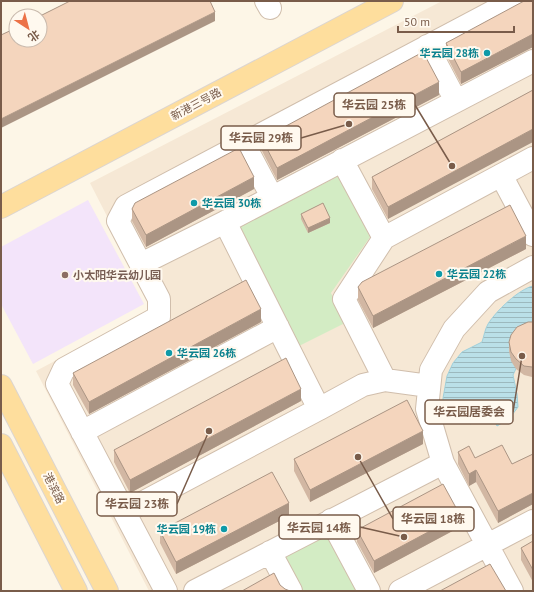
<svg xmlns="http://www.w3.org/2000/svg" width="534" height="592" font-family="'PT Sans','Noto Sans SC',sans-serif">
  <style>
    .residential { fill: #f6e8d5 }
    .education { fill: #f3e4fa }
    .garden { fill: #d3ecc4 }
    .water { fill: url(#water-rules); stroke: #a0d0db }
    .lines { fill: none; stroke-linecap: round; stroke-linejoin: round }
    .minor-casing { stroke: #d0beac; stroke-width: 24 }
    .major-casing { stroke: #dcd5d0; stroke-width: 24 }
    .minor { stroke: #fff; stroke-width: 22 }
    .major { stroke: #fede9d; stroke-width: 22 }
    .wall { fill: #d2b7a3 }
    .shaded-wall { fill: #ab9584 }
    .building { fill: #f4d5bd; stroke: #ab9584 }
    .culture-dot { fill: #0f9aa8; stroke: #fff9ef; stroke-width: 1.5 }
    .education-dot { fill: #8d6e63; stroke: #fff9ef; stroke-width: 1.5 }
    .labels { text-anchor: middle; dominant-baseline: central; stroke-width: 4; stroke-linejoin: round; paint-order: stroke }
    .culture-label { font-size: 11px; font-weight: bold; fill: #0d838f; stroke: #fff9ef; text-anchor: start }
    .street-label { font-size: 11px; fill: #795c4a; stroke: #fff9ef }
    .education-label { font-size: 11px; font-weight: bold; fill: #785e54; stroke: #fff9ef; text-anchor: start }
    .leader { fill: none; stroke: #795c4a; stroke-width: 1.5 }
    .callout-dot { fill: #795c4a; stroke: #fff9ef; stroke-width: 1.5 }
    .callout { fill: #fff9ef; stroke: #795c4a; stroke-width: 1.5 }
    .callout-label { font-size: 12px; text-anchor: middle; font-weight: bold; fill: #795c4a }
  </style>
  <defs>
    <pattern id="water-rules" width="6" height="5" patternUnits="userSpaceOnUse"><rect width="6" height="5" fill="#bae0e8"/><path d="M0 2.5h6" fill="none" stroke="#9cb9be"/></pattern>
  </defs>
  <rect width="100%" height="100%" fill="#fdf6e7"/>
  <!-- residential -->
  <path class="residential" d="M442 1H533V591H149L36 371 154 308 90 183Z"/>
  <!-- education -->
  <path class="education" d="M88 200 144 304 33 364 1 304V247Z"/>
  <!-- garden -->
  <path class="garden" d="M339 176 370 237 331 293 345 323 295 348 236 228Z
    M327 530 360 591H297L278 556Z"/>
  <!-- water -->
  <path class="water" d="M533 286V332L513 375 517 394 518 407 509 419 497 426 491 414 470 424 463 409 448 416 443 414V398L447 376 453 363 462 352 482 342C484 336 485 329 488 324 496 311 519 289 533 286Z"/>
  <g class="lines">
    <defs>
      <path id="minor" d="M266 1 270 8
        M427 46 456 101
        M244 144 272 197
        M342 160 384 238 344 299 385 380
        M501 175 533 235
        M225 222 533 61
        M384 238 533 158
        M141 264 225 222 319 409 363 385 385 380 429 386
        M82 432 278 327
        M125 512 319 409
        M331 520 369 591
        M270 552 291 591
        M166 591 57 384 64 369 159 317V299L118 221 126 206 513 1
        M195 591 443 463
        M400 591 533 521
        M512 591 443 463 427 409 431 370 454 329 488 292 533 267"/>
      <path id="major" d="M1 207 392 1
        M1 386 107 591
        M1 445 76 591"/>
    </defs>
    <!-- minor casing -->
    <use href="#minor" class="minor-casing"/>
    <!-- major casing -->
    <use href="#major" class="major-casing"/>
    <!-- minor -->
    <use href="#minor" class="minor"/>
    <!-- major -->
    <use href="#major" class="major"/>
  </g>
  <!-- wall -->
  <path class="wall" d="M533 1V47L461 84 446 55V43Z
    M533 90 388 219 372 189V177Z
    M439 95 277 180 262 151V139Z
    M254 189 146 247 132 221V209Z
    M301 214 330 223 308 233 301 219Z
    M526 249 373 328 358 300V287Z
    M261 322 89 414 73 385V373Z
    M533 322V376L532 377 524 375 516 369 511 361 509 351V342Z
    M301 401 130 493 114 462V450Z
    M423 444 310 502 294 471V459Z
    M458 452 475 458 512 464 533 454V504L498 523 476 482 469 486 458 464Z
    M289 516 176 574 160 543V531Z
    M460 527 374 573 357 542V530Z
    M533 541V582L521 560V548Z"/>
  <!-- shaded-wall -->
  <path class="shaded-wall" d="M215 12V21L1 128V119Z
    M533 34V47L461 84V72Z
    M439 82V95L277 180V168Z
    M533 129V142L388 219V207Z
    M254 177V189L146 247V235Z
    M330 218V223L308 233V228Z
    M526 236V249L373 328V316Z
    M261 309V322L89 414V402Z
    M532 367H533V376L532 377Z
    M301 389V401L130 493V480Z
    M423 431V444L310 502V490Z
    M476 470V482L469 486V474Z
    M533 493V504L498 523V511Z
    M289 503V516L176 574V562Z
    M460 515V527L374 573V561Z"/>
  <!-- building -->
  <path class="building" d="M70 1H210L215 12 1 119V35L16 28V40H40V16Z
    M524 1H533V34L461 72 446 43Z
    M423 52 439 82 277 168 262 139Z
    M533 90V129L388 207 372 177Z
    M239 148 254 177 146 235 132 209 135 203Z
    M323 203 330 218 308 228 301 214Z
    M510 205 526 236 373 316 358 287 362 282Z
    M246 280 261 309 89 402 73 373Z
    M528 322H533V367H532L524 366 516 359 511 352 509 342 511 335 517 327Z
    M286 358 301 389 130 480 114 450Z
    M407 400 423 431 310 490 294 459Z
    M502 445 512 464 533 454V493L498 511 476 470 469 474 458 452 469 446 475 458Z
    M272 472 289 503 176 562 160 531Z
    M443 484 460 515 374 561 357 530Z
    M533 541V570L521 548Z
    M490 564 506 591H440Z
    M274 573 280 585 285 589 290 591H242Z"/>
  <!-- markers -->
  <g class="culture-dot">
    <circle cx="487" cy="53" r="4"/>
    <circle cx="194" cy="203" r="4"/>
    <circle cx="439" cy="274" r="4"/>
    <circle cx="169" cy="353" r="4"/>
    <circle cx="224" cy="529" r="4"/>
  </g>
  <circle class="education-dot" cx="65" cy="275" r="4"/>
  <g class="labels">
    <!-- culture labels -->
    <g class="culture-label">
      <text x="479" y="53" text-anchor="end">华云园 28栋</text>
      <text x="202" y="203">华云园 30栋</text>
      <text x="447" y="274">华云园 22栋</text>
      <text x="177" y="353">华云园 26栋</text>
      <text x="216" y="529" text-anchor="end">华云园 19栋</text>
    </g>
    <!-- street labels -->
    <g class="street-label">
      <text transform="translate(196 104) rotate(-28)">新港三号路</text>
      <text transform="translate(54 488) rotate(63)">港滨路</text>
    </g>
    <!-- education labels -->
    <g class="education-label">
      <text x="73" y="275">小太阳华云幼儿园</text>
    </g>
  </g>
  <!-- callouts -->
  <path class="leader" d="M452 166L415 105M349 124L301 138M522 356L513 412M209 431L177 504M358 457L393 519M404 537L360 527"/>
  <g class="callout-dot">
    <circle cx="452" cy="166" r="4"/>
    <circle cx="349" cy="124" r="4"/>
    <circle cx="522" cy="356" r="4"/>
    <circle cx="209" cy="431" r="4"/>
    <circle cx="358" cy="457" r="4"/>
    <circle cx="404" cy="537" r="4"/>
  </g>
  <g class="callout">
    <rect x="334" y="93" width="81" height="24" rx="4"/>
    <rect x="221" y="126" width="80" height="24" rx="4"/>
    <rect x="425" y="400" width="88" height="24" rx="4"/>
    <rect x="97" y="492" width="80" height="24" rx="4"/>
    <rect x="393" y="507" width="81" height="24" rx="4"/>
    <rect x="279" y="515" width="81" height="24" rx="4"/>
  </g>
  <g class="callout-label">
    <text x="374" y="109">华云园 25栋</text>
    <text x="261" y="142">华云园 29栋</text>
    <text x="469" y="416">华云园居委会</text>
    <text x="137" y="508">华云园 23栋</text>
    <text x="433" y="523">华云园 18栋</text>
    <text x="319" y="532">华云园 14栋</text>
  </g>
  <!-- border -->
  <rect width="534" height="592" fill="none" stroke="#795c4a" stroke-width="4"/>
  <!-- north arrow -->
  <g transform="translate(28 28) rotate(144)"><circle r="19" fill="#fff9ef" stroke="#c9baad"/>
  <path d="M0-3L7 15L0 10L-7 15Z" fill="#ec7247"/>
  <text y="-6" font-size="11" font-weight="bold" text-anchor="middle" fill="#795c4a">北</text>
  </g>
  <!-- scale -->
  <path d="M398 26v6h116v-6" fill="none" stroke="#795c4a" stroke-width="2"/>
  <text x="404" y="26" font-size="12" fill="#795c4a" stroke="#fff9ef" stroke-width="3" paint-order="stroke">50 m</text>
</svg>
